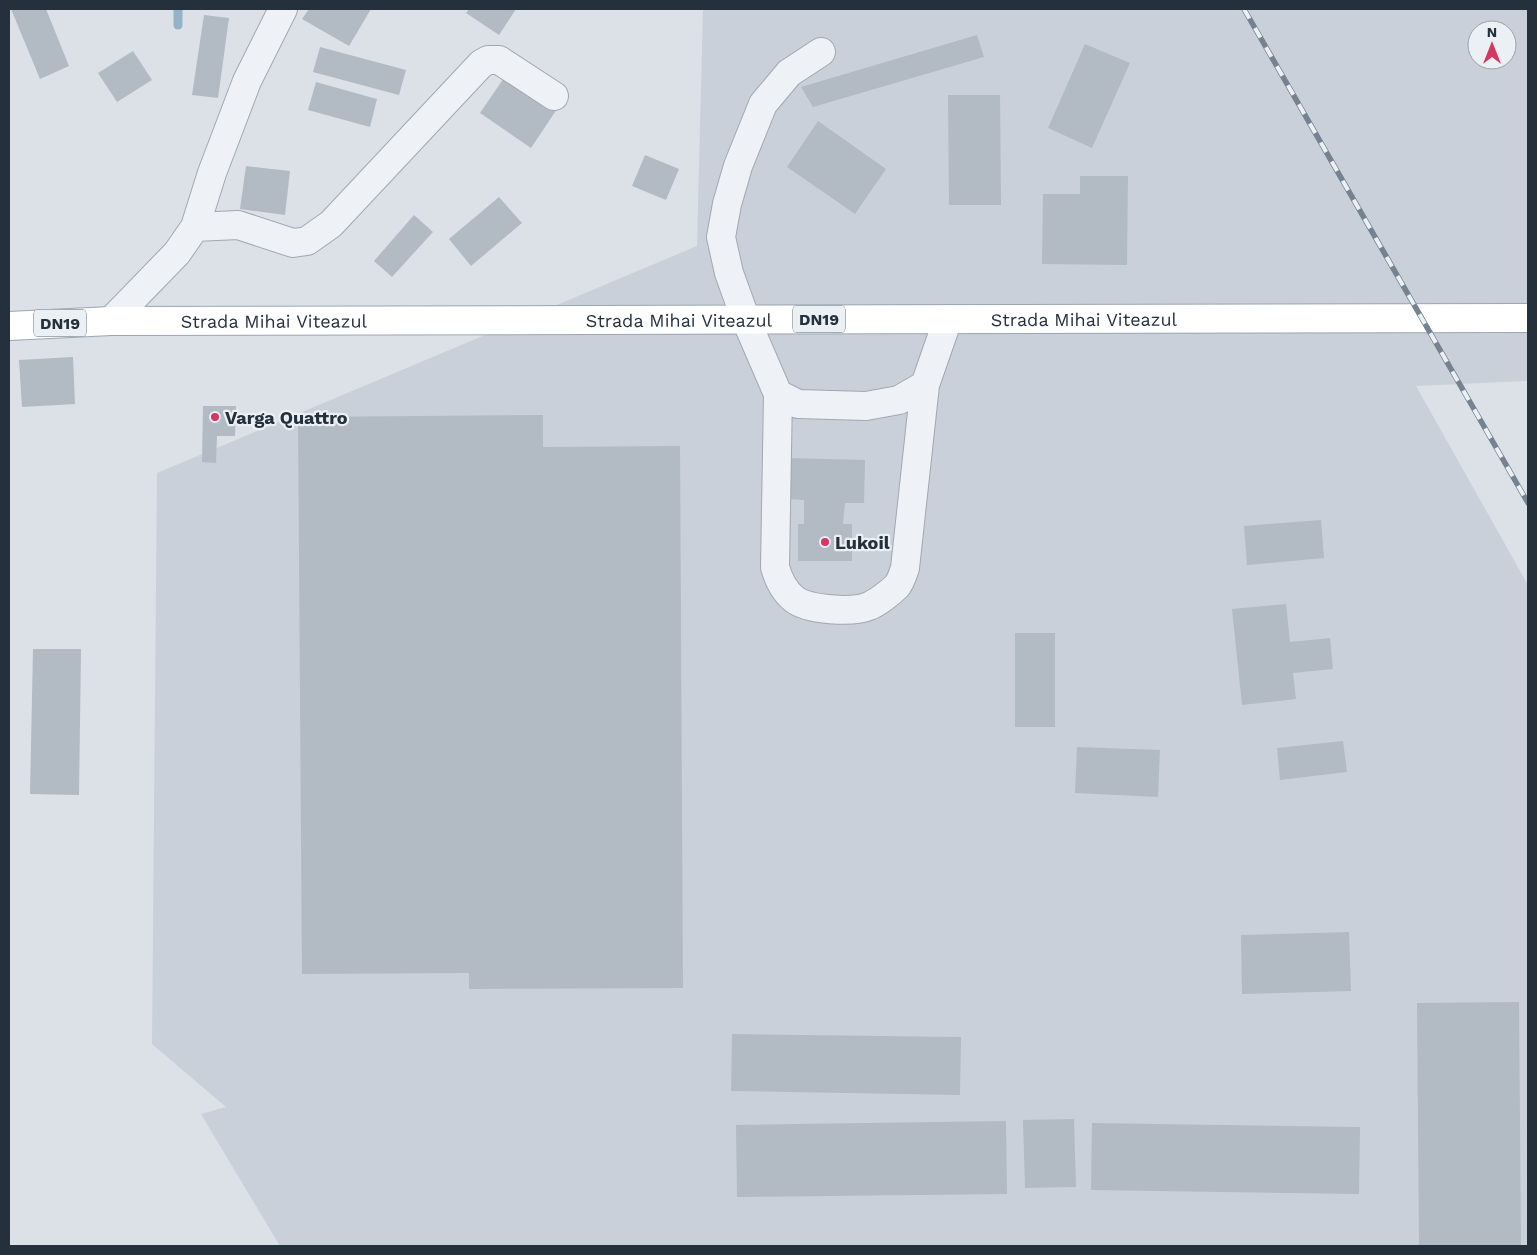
<svg xmlns="http://www.w3.org/2000/svg" width="1537" height="1255" font-family="'Work Sans',sans-serif">
  <style>
    .built { fill: #c9d0d9; fill-rule: evenodd }
    .lines { fill: none; stroke-linecap: round; stroke-linejoin: round }
    .stream { stroke: #94b3c9; stroke-width: 9 }
    .building { fill: #b2bac3 }
    .minor-casing { stroke: #a1a8b1; stroke-width: 30 }
    .major-casing { stroke: #9aa6b3; stroke-width: 30 }
    .minor { stroke: #eef1f5; stroke-width: 28 }
    .major { stroke: #fff; stroke-width: 28 }
    .rail-casing { stroke: #748291; stroke-width: 5.5 }
    .rail { stroke: #eaf0f4; stroke-width: 4; stroke-dasharray: 11; stroke-linecap: butt }
    .poi-dot { fill: #d4375f; stroke: #eaf0f4; stroke-width: 2 }
    .labels { text-anchor: middle; dominant-baseline: central; stroke-width: 4.5; stroke-linejoin: round; paint-order: stroke }
    .shield { fill: #eaf0f4; stroke: #606a74; stroke-width: 1 }
    .shield-label { font-size: 16px; font-weight: bold; fill: #25303d }
    .street-label { font-size: 18px; fill: #25303d; stroke: #eaf0f4 }
    .poi-label { font-size: 18px; font-weight: bold; fill: #25303d; stroke: #eaf0f4; text-anchor: start }
  </style>
  <rect width="100%" height="100%" fill="#dbe1e7"/>
  <!-- built -->
  <path class="built" d="M703 9H1528V381L1416 386 1528 585V1246H280L201 1114 226 1107 152 1044 157 473 697 246ZM1477 30H1507V60H1477Z"/>
  <g class="lines">
    <!-- stream -->
    <path class="stream" d="M178 25V9"/>
  </g>
  <!-- building -->
  <path class="building" d="M11 9H46L69 66 40 79Z
    M309 9H371L349 46 302 19Z
    M469 9H516L499 35 466 13Z
    M204 15 229 18 218 98 192 95Z
    M977 35 984 57 813 107 801 87Z
    M1085 44 1130 63 1092 148 1048 128Z
    M320 47 406 70 399 95 313 72Z
    M133 51 152 80 117 102 98 73Z
    M508 72 559 106 531 148 480 113Z
    M316 82 377 99 370 127 308 110Z
    M948 95H1000L1001 205H949Z
    M818 121 886 169 855 214 787 167Z
    M645 155 679 169 666 200 632 186Z
    M246 166 290 171 285 215 240 209Z
    M1080 176H1128L1127 265 1042 264 1043 194H1080Z
    M499 197 522 223 471 266 449 239Z
    M414 215 433 232 392 277 374 261Z
    M73 357 75 404 22 407 19 360Z
    M203 406H236L235 436H217L216 463 202 462Z
    M543 415V447L680 446 683 988 469 989V973L302 974 298 417Z
    M789 458 865 460 864 503H845L843 524H852V561H798V524H804V500L788 499Z
    M1321 520 1324 558 1247 565 1244 526Z
    M1286 604 1290 642 1330 638 1333 669 1293 673 1296 699 1242 705 1232 609Z
    M1015 633H1055V727H1015Z
    M33 649H81L79 795 30 794Z
    M1343 741 1347 772 1280 780 1277 748Z
    M1077 747 1160 750 1158 797 1075 793Z
    M1349 932 1351 991 1242 994 1241 935Z
    M1519 1002 1521 1246H1419L1417 1003Z
    M732 1034 961 1037 960 1095 731 1091Z
    M1074 1119 1076 1187 1025 1188 1023 1120Z
    M1006 1121 1007 1194 737 1197 736 1125Z
    M1092 1123 1360 1127 1359 1194 1091 1190Z"/>
  <g class="lines">
    <defs>
      <path id="minor" d="M821 52 789 73 763 104 738 166 727 204 721 237 729 273 746 320 778 394 798 404 866 406 899 400 925 385 948 319
        M195 227 212 173 247 81 283 9
        M111 321 177 253 195 227 238 225 293 243 307 241 331 224 481 64 488 60H499L554 96
        M778 394 775 567C778 578 784 591 794 599 808 610 853 613 869 606 877 603 891 592 897 586 901 581 903 574 905 568L925 385"/>
      <g id="major">
        <path id="s1" d="M9 326 111 321 1528 318"/>
      </g>
    </defs>
    <!-- minor casing -->
    <use href="#minor" class="minor-casing"/>
    <!-- major casing -->
    <use href="#major" class="major-casing"/>
    <!-- minor -->
    <use href="#minor" class="minor"/>
    <!-- major -->
    <use href="#major" class="major"/>
    <defs>
      <path id="rail" d="M1244 9 1528 503"/>
    </defs>
    <!-- rail casing -->
    <use href="#rail" class="rail-casing"/>
    <!-- rail -->
    <use href="#rail" class="rail"/>
  </g>
  <!-- markers -->
  <g class="poi-dot">
    <circle cx="215" cy="417" r="5"/>
    <circle cx="825" cy="542" r="5"/>
  </g>
  <g class="labels">
    <!-- shield labels -->
    <g class="shield">
      <rect x="793" y="305.5" width="52" height="27" rx="4"/>
      <rect x="34" y="309.5" width="52" height="27" rx="4"/>
    </g>
    <g class="shield-label">
      <text x="819" y="319">DN19</text>
      <text x="60" y="323">DN19</text>
    </g>
    <!-- street labels -->
    <g class="street-label">
      <text stroke="none"><textPath href="#s1" startOffset="1075">Strada Mihai Viteazul</textPath></text>
      <text stroke="none"><textPath href="#s1" startOffset="265">Strada Mihai Viteazul</textPath></text>
      <text stroke="none"><textPath href="#s1" startOffset="670">Strada Mihai Viteazul</textPath></text>
    </g>
    <!-- poi labels -->
    <g class="poi-label">
      <text x="225" y="417">Varga Quattro</text>
      <text x="835" y="542">Lukoil</text>
    </g>
  </g>
  <!-- border -->
  <rect width="1537" height="1255" fill="none" stroke="#25303d" stroke-width="20"/>
  <!-- north arrow -->
  <g transform="translate(1492 45)"><circle r="24" fill="#eaf0f4" stroke="#9ba3ab"/>
  <path d="M0-4L9 19L0 12L-9 19Z" fill="#d4375f"/>
  <text y="-8" font-size="14" font-weight="bold" text-anchor="middle" fill="#25303d">N</text>
  </g>
</svg>
